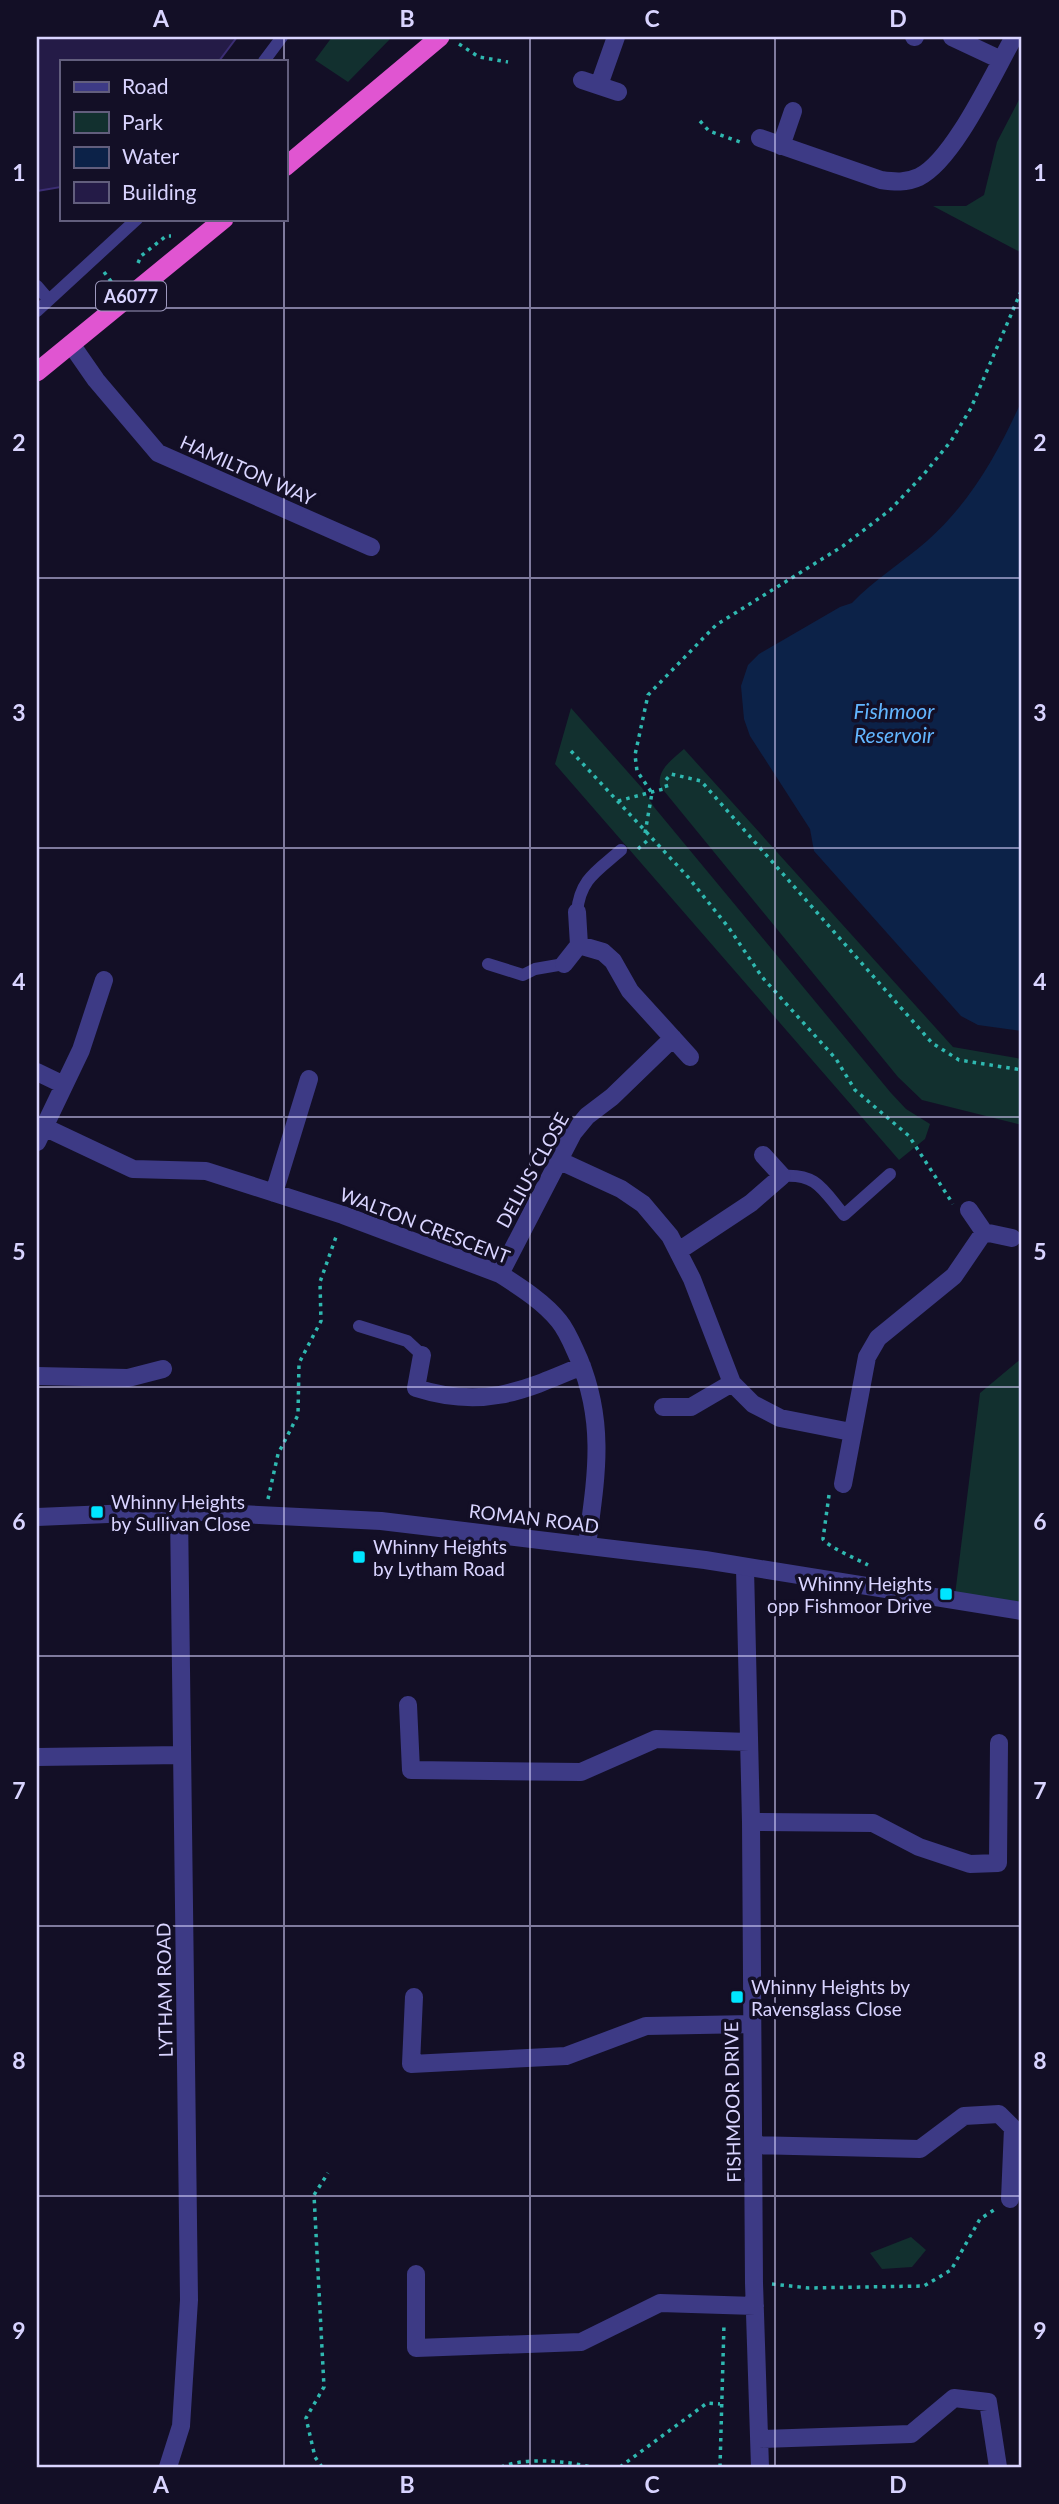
<svg xmlns="http://www.w3.org/2000/svg" width="1059" height="2504" font-family="Lato,sans-serif">
  <style>
    .green { fill: #12302f }
    .water { fill: #0c2248 }
    .building { fill: #241b47; stroke: #3b2d73; stroke-width: 2 }
    .lines { fill: none; stroke-linecap: round; stroke-linejoin: round }
    .path { stroke: #2fb8b0; stroke-width: 3.5; stroke-dasharray: 3.5 5; stroke-linecap: butt }
    .service { stroke: #3d3a85; stroke-width: 12 }
    .minor { stroke: #3d3a85; stroke-width: 18 }
    .tertiary { stroke: #3d3a85; stroke-width: 18 }
    .trunk { stroke: #e055d1; stroke-width: 19 }
    .grid { fill: none; stroke: #d9d4ff; stroke-width: 2; stroke-opacity: 0.55 }
    .poi-dot { fill: #00e5ff; stroke: #130f26; stroke-width: 2.5 }
    .labels { text-anchor: middle; dominant-baseline: central; stroke-width: 7; stroke-linejoin: round; paint-order: stroke }
    .shield { fill: #130f26; stroke: #9e99be; stroke-width: 2 }
    .shield-label { font-size: 18px; font-weight: bold; fill: #d9d4ff }
    .street-label { font-size: 19px; fill: #d9d4ff; stroke: #130f26 }
    .poi-label { font-size: 19px; fill: #d9d4ff; stroke: #130f26; text-anchor: start }
    .water-label { font-size: 21px; font-style: italic; fill: #62b6ff; stroke: #130f26 }
    .neatline { fill: none; stroke: #d9d4ff; stroke-width: 2.5 }
    .grid-label { font-size: 23px; text-anchor: middle; font-weight: bold; fill: #d9d4ff }
  </style>
  <rect width="100%" height="100%" fill="#130f26"/>
  <!-- green -->
  <path class="green" d="M332 37H392L348 82 315 60Z
    M1022 94V253L933 206H966L984 195 997 142Z
    M571 708 642 788 654 807 891 1093 906 1109 930 1124 925 1139 899 1160 555 764Z
    M684 749 953 1047 1022 1059V1125L922 1100 898 1077 660 786C657 769 673 759 684 749Z
    M1022 1358V1605L955 1595 980 1393Z
    M911 2237 926 2250 912 2267 882 2269 870 2253Z"/>
  <!-- water -->
  <path class="water" d="M1022 400V1031L978 1025 961 1016 814 851 810 829 750 736 744 719 741 686 748 665 759 654 840 607 852 603C874 580 903 562 927 541 971 502 998 453 1022 400Z"/>
  <!-- building -->
  <path class="building" d="M37 37H237L219 61H61V187L37 191Z"/>
  <g class="lines">
    <!-- path -->
    <path class="path" d="M459 44 479 57 508 62
      M700 121 709 131 743 143
      M138 263 141 256 166 236H171
      M104 272 113 284
      M571 751 688 877 729 928 762 977 836 1059 855 1090 909 1136 953 1204
      M618 801 667 788 665 781 671 774 701 781 932 1043 959 1060 1022 1070
      M645 833 652 793 637 771 635 755 648 695 716 625 843 546 890 510 924 474 951 441 971 408 1022 289
      M638 849 649 839
      M829 1495 823 1539C828 1547 857 1559 868 1565
      M268 1499 278 1454 298 1415 299 1363 321 1321 320 1282 337 1234
      M772 2284 809 2288 924 2286 951 2270 980 2219 997 2208
      M322 2467 315 2457 306 2418 324 2387 314 2195 328 2173
      M501 2467C526 2457 566 2461 591 2467
      M620 2467 707 2403 720 2404
      M720 2467 724 2324"/>
    <!-- service -->
    <path class="service" d="M264 61 282 37
      M37 286 49 300
      M37 311 137 219
      M577 912C580 879 597 871 621 850
      M488 964 523 975 535 969 564 964
      M782 1176C817 1173 823 1190 844 1215L890 1174
      M359 1326 407 1341 422 1355"/>
    <!-- minor -->
    <path class="minor" d="M914 37H915
      M952 37 1001 60
      M582 80 618 92
      M599 85 616 37
      M760 138 881 180C895 182 906 183 919 177 954 160 994 72 1014 37
      M781 146 793 111
      M71 344 96 380 158 453 371 547
      M579 945 603 952 613 961 630 991 690 1057
      M564 964 579 945 577 912
      M37 1072 64 1085
      M44 1127 133 1169 206 1171 343 1215 500 1274C520 1287 544 1302 559 1321 568 1332 573 1346 579 1359 606 1424 596 1478 587 1545
      M37 1142 81 1050 104 980
      M558 1160 621 1189 643 1204 670 1236 692 1279 732 1383 753 1404 780 1418 851 1432
      M274 1193 309 1079
      M969 1210 984 1232 1012 1238
      M680 1250 751 1203 782 1176 763 1155
      M500 1274 573 1133 587 1116 612 1097 673 1038
      M422 1355 416 1388C482 1409 521 1392 582 1366
      M37 1376 128 1378 163 1369
      M663 1407H691L732 1383
      M843 1484 867 1357 878 1338 954 1276 984 1232
      M745 1568 751 1822 754 2283 760 2467
      M408 1705 411 1770 581 1772 656 1739 749 1742
      M37 1757 182 1755
      M751 1822 873 1823 919 1847 970 1864 998 1863 999 1743
      M414 1997 411 2064 566 2056 646 2026 752 2024
      M755 2145 920 2149 964 2116 999 2114 1013 2128 1010 2199
      M416 2274V2348L581 2342 660 2303 755 2306
      M759 2439 911 2434 954 2398 988 2402 998 2467
      M168 2467 181 2426 189 2300 179 1511"/>
    <!-- tertiary -->
    <path class="tertiary" d="M37 1517 179 1511 381 1521 705 1560 1022 1611"/>
    <!-- trunk -->
    <path class="trunk" d="M285 167 440 37
      M37 372 224 219"/>
  </g>
  <!-- grid -->
  <path class="grid" d="M284 37V61M530 37V2467M775 37V2467M284 219V2467M37 308H1022M37 578H1022M37 848H1022M37 1117H1022M37 1387H1022M37 1656H1022M37 1926H1022M37 2196H1022"/>
  <!-- markers -->
  <g class="poi-dot">
    <rect x="90" y="1505" width="14" height="14" rx="3.5"/>
    <rect x="352" y="1550" width="14" height="14" rx="3.5"/>
    <rect x="939" y="1587" width="14" height="14" rx="3.5"/>
    <rect x="730" y="1990" width="14" height="14" rx="3.5"/>
  </g>
  <g class="labels">
    <!-- shield labels -->
    <rect class="shield" x="96" y="281.5" width="70" height="29" rx="5"/>
    <g class="shield-label">
      <text x="131" y="296">A6077</text>
    </g>
    <!-- street labels -->
    <g class="street-label">
      <text transform="translate(248 470) rotate(24)">HAMILTON WAY</text>
      <text transform="translate(532 1170) rotate(-61)">DELIUS CLOSE</text>
      <text transform="translate(425 1225) rotate(21)">WALTON CRESCENT</text>
      <text transform="translate(534 1518) rotate(7)">ROMAN ROAD</text>
      <text transform="translate(164 1990) rotate(-91)">LYTHAM ROAD</text>
      <text transform="translate(732 2102) rotate(-91)">FISHMOOR DRIVE</text>
    </g>
    <!-- poi labels -->
    <g class="poi-label">
      <text x="111" y="1501">Whinny Heights<tspan x="111" dy="22">by Sullivan Close</tspan></text>
      <text x="373" y="1546">Whinny Heights<tspan x="373" dy="22">by Lytham Road</tspan></text>
      <text x="932" y="1583" text-anchor="end">Whinny Heights<tspan x="932" dy="22">opp Fishmoor Drive</tspan></text>
      <text x="751" y="1986">Whinny Heights by<tspan x="751" dy="22">Ravensglass Close</tspan></text>
    </g>
    <!-- water labels -->
    <g class="water-label">
      <text x="894" y="710">Fishmoor<tspan x="894" dy="24">Reservoir</tspan></text>
    </g>
  </g>
  <!-- border -->
  <rect width="1059" height="2504" fill="none" stroke="#130f26" stroke-width="77"/>
  <!-- legend -->
  <rect x="60" y="60" width="228" height="161" fill="#130f26" stroke="#625e7d" stroke-width="2"/>
  <rect x="74" y="82" width="35" height="10" fill="#3d3a85" stroke="#625e7d" stroke-width="2"/>
  <text x="122" y="94" font-size="21" fill="#d9d4ff">Road</text>
  <rect x="74" y="112" width="35" height="21" fill="#12302f" stroke="#625e7d" stroke-width="2"/>
  <text x="122" y="130" font-size="21" fill="#d9d4ff">Park</text>
  <rect x="74" y="147" width="35" height="21" fill="#0c2248" stroke="#625e7d" stroke-width="2"/>
  <text x="122" y="164" font-size="21" fill="#d9d4ff">Water</text>
  <rect x="74" y="182" width="35" height="21" fill="#241b47" stroke="#625e7d" stroke-width="2"/>
  <text x="122" y="200" font-size="21" fill="#d9d4ff">Building</text>
  <rect x="38" y="38" width="982" height="2428" class="neatline"/>
  <g class="grid-label">
    <text x="161" y="27">A</text>
    <text x="407" y="27">B</text>
    <text x="652" y="27">C</text>
    <text x="898" y="27">D</text>
    <text x="19" y="181">1</text>
    <text x="1040" y="181">1</text>
    <text x="19" y="451">2</text>
    <text x="1040" y="451">2</text>
    <text x="19" y="721">3</text>
    <text x="1040" y="721">3</text>
    <text x="19" y="990">4</text>
    <text x="1040" y="990">4</text>
    <text x="19" y="1260">5</text>
    <text x="1040" y="1260">5</text>
    <text x="19" y="1530">6</text>
    <text x="1040" y="1530">6</text>
    <text x="19" y="1799">7</text>
    <text x="1040" y="1799">7</text>
    <text x="19" y="2069">8</text>
    <text x="1040" y="2069">8</text>
    <text x="19" y="2339">9</text>
    <text x="1040" y="2339">9</text>
    <text x="161" y="2493">A</text>
    <text x="407" y="2493">B</text>
    <text x="652" y="2493">C</text>
    <text x="898" y="2493">D</text>
  </g>
</svg>
